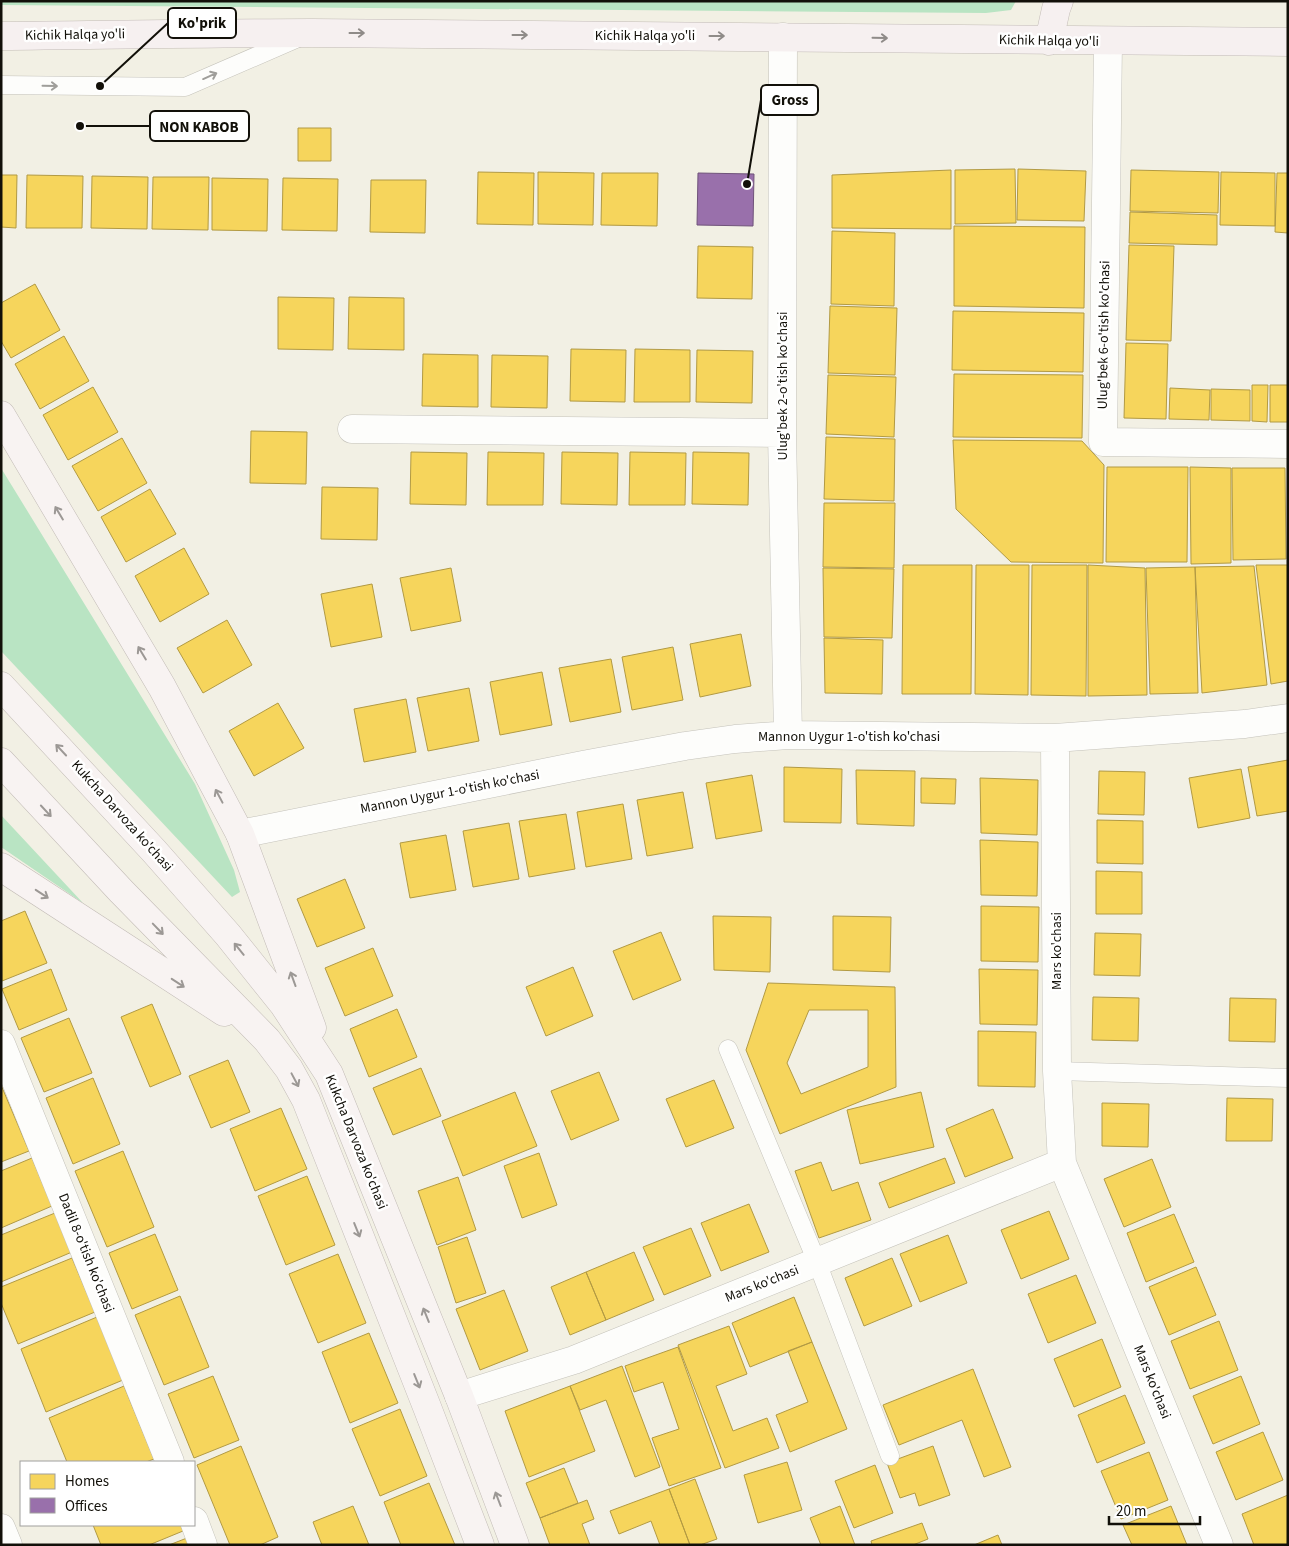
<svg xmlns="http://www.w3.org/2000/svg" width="1289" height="1546" font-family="'Source Sans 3',sans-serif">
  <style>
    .green { fill: #b9e4c3 }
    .homes { fill: #f6d55c; stroke: #b29a43; fill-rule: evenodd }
    .offices { fill: #9970ab; stroke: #70537a }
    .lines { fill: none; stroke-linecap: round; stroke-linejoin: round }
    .service-casing { stroke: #c4c2ba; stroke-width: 19 }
    .minor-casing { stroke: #c4c2ba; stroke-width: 29 }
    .primary-casing { stroke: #c2bbb6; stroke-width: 29 }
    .trunk-casing { stroke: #c2bbb6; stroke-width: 29 }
    .service { stroke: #fdfdfb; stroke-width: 18 }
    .minor { stroke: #fdfdfb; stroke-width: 28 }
    .primary { stroke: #f8f3f2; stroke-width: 28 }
    .trunk { stroke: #f6f0f0; stroke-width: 28 }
    .oneway { stroke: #8f8b88 }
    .oneway2 { stroke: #9f9e9a }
    .oneway3 { stroke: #9c9895 }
    .labels { text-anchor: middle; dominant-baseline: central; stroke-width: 5; stroke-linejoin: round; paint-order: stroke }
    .street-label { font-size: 14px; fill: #121009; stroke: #fff }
    .leader { fill: none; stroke: #121009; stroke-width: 2 }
    .callout-dot { fill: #121009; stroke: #fff; stroke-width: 2 }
    .callout { fill: #fff; stroke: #121009; stroke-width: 2 }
    .callout-label { font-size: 15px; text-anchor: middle; font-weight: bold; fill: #121009 }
  </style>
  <rect width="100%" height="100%" fill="#f2f0e4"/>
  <!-- green -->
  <path class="green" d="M1 1H1016L1011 10 986 13 1 5Z
    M1 468 195 784 234 870 240 892 232 897 1 651Z
    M1 815 83 903 1 847Z"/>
  <!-- homes -->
  <path class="homes" d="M298 128H331V161H298Z
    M1015 169 1016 223 955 224V170Z
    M1018 169 1086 171 1084 221 1017 220Z
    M951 170V229L832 228V175Z
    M1131 170 1219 172 1218 213 1130 211Z
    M478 172 534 173 533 225 477 224Z
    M538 172 594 173 593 225 538 224Z
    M1221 172 1275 173V226L1220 225Z
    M602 173H658L657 226 601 225Z
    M1277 173H1288V233L1275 232Z
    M1 175H17L16 228 1 227Z
    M27 175 83 176 82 228H26Z
    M92 176 148 177 147 229 91 228Z
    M153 177H209L208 230 152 229Z
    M212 178 268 179 267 231 212 230Z
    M283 178 338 179 337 231 282 230Z
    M371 180H426L425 233 370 232Z
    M1130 212 1217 215V245L1129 243Z
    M954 226 1085 227 1084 308 954 306Z
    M832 231 895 233 894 306 831 304Z
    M1129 245 1174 246 1171 341 1126 340Z
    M698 246 753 247 752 299 697 298Z
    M35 284 60 330 11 358 1 341V303Z
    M278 297 334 298 333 350 278 349Z
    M349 297 404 298V350L348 349Z
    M830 306 897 308 895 375 828 373Z
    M953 311 1084 313 1083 372 952 370Z
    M64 336 89 381 40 409 15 364Z
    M1126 343 1168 344 1166 419 1124 418Z
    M571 349 626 350 625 402 570 401Z
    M635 349 690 350V402H634Z
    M697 350 753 351 752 403 696 402Z
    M423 354 478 355V407L422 406Z
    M492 355 548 356 547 408 491 407Z
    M954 374 1083 375 1082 438 953 437Z
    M828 375 896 377 894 437 826 434Z
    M1252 385H1268L1267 422 1252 421Z
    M1270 385H1288V422H1270Z
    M93 387 118 432 68 460 43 415Z
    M1170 388 1210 390 1209 420 1169 419Z
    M1211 389 1250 390V421L1211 420Z
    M251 431 307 432 306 484 250 483Z
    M826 437 895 439 894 501 824 499Z
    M122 438 147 483 98 511 72 466Z
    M953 440 1082 441 1104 465 1103 563 1011 562 956 509Z
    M411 452 467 453 466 505 410 504Z
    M488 452 544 453 543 505H487Z
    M562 452 618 453 617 505 561 504Z
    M630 452 686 453 685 505H629Z
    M693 452 749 453 748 505 692 504Z
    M1107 467H1188L1187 562H1106Z
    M1190 467 1231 468V563L1191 564Z
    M1232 468H1285L1286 559 1233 560Z
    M322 487 378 488 377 540 321 539Z
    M150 489 176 534 126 562 101 517Z
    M824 503H895L894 568 823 567Z
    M184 548 209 594 160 622 135 576Z
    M903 565H972L971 694H902Z
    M976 565H1029L1028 695 975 694Z
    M1032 565H1087L1086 696 1031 695Z
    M1088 565 1145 568 1147 695 1088 696Z
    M1256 565H1288V681L1271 684Z
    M1254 566 1267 685 1202 693 1195 567Z
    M1195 567 1198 693 1150 694 1146 568Z
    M451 568 461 621 411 631 400 578Z
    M823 568 894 569 892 638 824 637Z
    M372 584 382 637 331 647 321 594Z
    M227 620 252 665 203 693 177 648Z
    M741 634 751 686 700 697 690 644Z
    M824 638 883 640 882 694 825 693Z
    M673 647 683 700 632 710 622 657Z
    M611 659 621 712 570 722 559 668Z
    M542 672 552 725 500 735 490 682Z
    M469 688 479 741 428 751 417 698Z
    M406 699 416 752 364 762 354 709Z
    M278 703 304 748 254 776 229 731Z
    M1288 760V811L1257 816 1248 767Z
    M784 767 842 769 841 823 784 822Z
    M1241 769 1250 818 1198 828 1189 778Z
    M856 770 915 771 914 826 857 824Z
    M1099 771 1145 772 1144 815 1098 814Z
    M752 775 762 831 716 839 706 783Z
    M921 778 956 779 955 804 921 803Z
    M980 778 1038 780 1037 835 981 833Z
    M683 792 693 848 647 856 637 800Z
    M623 804 632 859 586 867 577 812Z
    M566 814 575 869 529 877 519 821Z
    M1097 820 1143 821V864L1097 863Z
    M509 823 519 879 473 887 463 831Z
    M446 835 456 890 410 898 400 843Z
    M980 840 1038 842 1037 896 981 895Z
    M1096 871 1142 872V914H1096Z
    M345 879 365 928 317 947 297 899Z
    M981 906 1039 907 1038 962 981 961Z
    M25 911 47 963 2 981 1 921Z
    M713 916 771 917 770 972 714 970Z
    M833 916 891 917 890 972 833 970Z
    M661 932 681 980 633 1000 613 951Z
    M1095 933 1141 934 1140 976 1094 975Z
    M373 948 393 996 345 1016 325 968Z
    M573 967 593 1016 546 1036 526 987Z
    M51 969 67 1010 19 1030 2 989Z
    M979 969 1038 970 1037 1025 980 1024Z
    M768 983 895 987 896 1087 780 1134 746 1050ZM809 1010H868V1067L801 1094 787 1063Z
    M1093 997 1139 998 1138 1041 1092 1040Z
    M1230 998 1276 999 1275 1042 1229 1041Z
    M152 1004 181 1074 150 1087 121 1017Z
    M397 1009 417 1057 369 1077 350 1029Z
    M69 1018 92 1073 44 1092 21 1038Z
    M978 1031 1036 1032 1035 1087 978 1086Z
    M228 1060 250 1112 211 1128 189 1076Z
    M421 1068 441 1116 393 1135 373 1088Z
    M599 1072 619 1120 571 1140 551 1091Z
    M93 1078 120 1144 73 1164 46 1098Z
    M714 1080 734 1128 686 1147 666 1099Z
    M1 1085 29 1151 1 1162Z
    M515 1092 537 1146 463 1176 442 1121Z
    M921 1092 934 1147 860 1164 847 1110Z
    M1227 1098 1273 1099 1272 1141H1226Z
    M1102 1103 1149 1104 1148 1147 1102 1146Z
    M281 1108 307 1169 255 1191 230 1129Z
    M993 1109 1013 1158 965 1177 946 1129Z
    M123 1151 154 1227 107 1247 75 1171Z
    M539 1153 557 1205 522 1218 504 1166Z
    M32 1158 52 1206 1 1228V1171Z
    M945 1158 955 1183 889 1208 879 1183Z
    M1152 1159 1171 1207 1124 1227 1104 1179Z
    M821 1162 832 1191 858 1182 871 1220 819 1238 795 1171Z
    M307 1176 335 1245 286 1265 258 1196Z
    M458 1177 476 1230 437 1245 418 1191Z
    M749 1204 769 1252 721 1271 701 1223Z
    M1049 1211 1069 1259 1021 1279 1001 1230Z
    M55 1213 72 1252 1 1282V1235Z
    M1174 1214 1194 1262 1146 1282 1127 1233Z
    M691 1228 711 1276 664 1295 643 1247Z
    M155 1234 178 1290 132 1309 109 1253Z
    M948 1235 967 1283 920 1302 900 1254Z
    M467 1237 486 1293 456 1303 438 1247Z
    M634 1252 654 1300 606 1320 586 1272Z
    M338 1254 366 1323 318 1343 289 1274Z
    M72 1258 95 1312 18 1344 1 1303V1287Z
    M892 1258 912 1306 864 1326 845 1278Z
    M1196 1267 1216 1315 1169 1335 1149 1287Z
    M586 1272 606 1320 570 1335 551 1287Z
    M1076 1275 1096 1323 1048 1343 1028 1294Z
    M504 1290 528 1351 480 1370 456 1309Z
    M180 1296 209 1367 164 1385 135 1315Z
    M794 1297 812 1342 750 1367 732 1323Z
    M97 1317 123 1380 46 1412 21 1349Z
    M1219 1321 1238 1370 1190 1389 1171 1341Z
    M729 1326 747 1374 716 1386 733 1431 767 1418 779 1448 725 1468 678 1345Z
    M369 1333 398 1403 350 1423 322 1352Z
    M1102 1339 1121 1387 1074 1407 1054 1359Z
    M812 1342 847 1429 790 1452 776 1415 808 1402 788 1351Z
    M678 1347 721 1468 669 1486 652 1438 679 1429 663 1382 634 1392 625 1366Z
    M622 1366 660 1467 635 1477 606 1400 580 1410 570 1386Z
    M973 1369 1011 1467 984 1477 962 1420 899 1445 883 1405Z
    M213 1376 239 1440 194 1458 168 1394Z
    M1241 1376 1260 1424 1213 1444 1193 1396Z
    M124 1386 154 1459 146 1462H67L49 1418Z
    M570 1386 595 1451 529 1477 505 1411Z
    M1125 1395 1145 1443 1097 1463 1078 1415Z
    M400 1409 427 1476 380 1496 352 1429Z
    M1263 1432 1283 1480 1236 1500 1216 1452Z
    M241 1446 278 1537 260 1545H230L197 1465Z
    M933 1446 950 1495 919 1506 915 1493 900 1498 887 1463Z
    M1149 1452 1168 1500 1121 1519 1101 1471Z
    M787 1462 802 1510 758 1523 744 1475Z
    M875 1465 893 1513 854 1528 835 1481Z
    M564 1468 578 1503 540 1518 526 1483Z
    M695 1479 717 1539 700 1545H690L669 1489Z
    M429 1483 455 1545H401L384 1502Z
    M669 1489 690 1545H660L651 1521 619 1534 610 1511Z
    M1288 1495V1545H1254L1242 1514Z
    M587 1500 594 1519 582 1524 590 1545H550L540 1518Z
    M353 1506 369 1545H322L313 1522Z
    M840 1506 855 1545H821L810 1518Z
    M1171 1506 1187 1545H1132L1123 1525Z
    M922 1523 928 1539 913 1545H872L871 1541Z
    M93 1525H181L183 1531 149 1545H101Z
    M998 1535 1002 1545H974Z
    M187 1538 190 1545H169Z"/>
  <!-- offices -->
  <path class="offices" d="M698 173 754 174 753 226 697 225Z"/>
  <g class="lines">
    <defs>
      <path id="service" d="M1 85 185 87 298 38
        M728 1049 817 1262 890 1456
        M1057 1071 1288 1078"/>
      <path id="minor" d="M783 37 782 433 788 735
        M1108 42 1103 442 1288 444
        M352 429 782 433
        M1055 738 1057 1071 1062 1163 1219 1545
        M240 834 583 765 685 746 735 739 788 735 1055 738 1245 724 1288 718
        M1 1044 170 1462
        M459 1396 574 1360 1062 1163
        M194 1521 203 1545
        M1 1528 8 1545"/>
      <path id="primary" d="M1 415 162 687 240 834 312 1028
        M1 686 154 851 228 935 284 1005 329 1074 459 1396 515 1545
        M1 762 121 891 267 1040 289 1069 306 1100 427 1407 480 1545
        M1 867 224 1012"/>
      <path id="trunk" d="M1 36C105 35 208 33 312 33 637 34 962 42 1288 42
        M1049 41 1056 9 1059 1"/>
    </defs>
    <!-- service casing -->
    <use href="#service" class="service-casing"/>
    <!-- minor casing -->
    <use href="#minor" class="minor-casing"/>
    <!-- primary casing -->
    <use href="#primary" class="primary-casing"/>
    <!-- trunk casing -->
    <use href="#trunk" class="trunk-casing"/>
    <!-- service -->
    <use href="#service" class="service"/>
    <!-- minor -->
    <use href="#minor" class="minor"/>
    <!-- primary -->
    <use href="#primary" class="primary"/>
    <!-- trunk -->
    <use href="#trunk" class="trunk"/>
  </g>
  <!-- one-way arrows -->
  <defs><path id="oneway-shaft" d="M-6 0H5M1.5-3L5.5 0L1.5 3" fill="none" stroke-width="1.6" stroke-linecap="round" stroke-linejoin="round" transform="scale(1.25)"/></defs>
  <g class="oneway">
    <use href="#oneway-shaft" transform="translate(357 33)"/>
    <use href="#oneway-shaft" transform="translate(520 35)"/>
    <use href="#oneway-shaft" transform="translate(717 36)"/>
    <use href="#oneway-shaft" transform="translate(880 38) rotate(1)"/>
  </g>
  <g class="oneway2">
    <use href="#oneway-shaft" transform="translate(210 76) rotate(-24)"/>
    <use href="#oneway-shaft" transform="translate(50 86) rotate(1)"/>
  </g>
  <g class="oneway3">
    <use href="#oneway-shaft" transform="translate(59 513) rotate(-121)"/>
    <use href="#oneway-shaft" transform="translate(142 653) rotate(-121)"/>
    <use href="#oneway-shaft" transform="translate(61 750) rotate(-133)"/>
    <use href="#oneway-shaft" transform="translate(219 796) rotate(-118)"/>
    <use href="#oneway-shaft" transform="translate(46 811) rotate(47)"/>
    <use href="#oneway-shaft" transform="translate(42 894) rotate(33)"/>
    <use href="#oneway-shaft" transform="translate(158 929) rotate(46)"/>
    <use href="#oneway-shaft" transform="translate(239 949) rotate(-129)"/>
    <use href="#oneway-shaft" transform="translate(293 979) rotate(-110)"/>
    <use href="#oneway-shaft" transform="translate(178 983) rotate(33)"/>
    <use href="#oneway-shaft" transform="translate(295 1080) rotate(62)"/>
    <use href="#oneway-shaft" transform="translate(357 1230) rotate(68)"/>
    <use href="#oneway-shaft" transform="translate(426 1315) rotate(-112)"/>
    <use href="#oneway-shaft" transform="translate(417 1381) rotate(68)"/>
    <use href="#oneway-shaft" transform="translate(498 1499) rotate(-111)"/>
  </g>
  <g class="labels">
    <!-- street labels -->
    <g class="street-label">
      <text transform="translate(75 35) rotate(-1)">Kichik Halqa yo'li</text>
      <text x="645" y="36">Kichik Halqa yo'li</text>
      <text transform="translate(1049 41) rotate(1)">Kichik Halqa yo'li</text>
      <text transform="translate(1104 335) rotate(-89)">Ulug'bek 6-o'tish ko'chasi</text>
      <text transform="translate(783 386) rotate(-90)">Ulug'bek 2-o'tish ko'chasi</text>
      <text x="849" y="737">Mannon Uygur 1-o'tish ko'chasi</text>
      <text transform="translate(450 792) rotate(-11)">Mannon Uygur 1-o'tish ko'chasi</text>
      <text transform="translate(122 816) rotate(48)">Kukcha Darvoza ko'chasi</text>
      <text transform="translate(1057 951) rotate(-90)">Mars ko'chasi</text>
      <text transform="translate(356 1142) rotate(68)">Kukcha Darvoza ko'chasi</text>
      <text transform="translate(86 1253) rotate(68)">Dadil 8-o'tish ko'chasi</text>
      <text transform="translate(762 1284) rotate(-22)">Mars ko'chasi</text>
      <text transform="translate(1152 1382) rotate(68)">Mars ko'chasi</text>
    </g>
  </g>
  <!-- callouts -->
  <path class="leader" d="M100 86L168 23M747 184L761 100M80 126L150 126"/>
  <g class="callout-dot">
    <circle cx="100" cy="86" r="5"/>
    <circle cx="747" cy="184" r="5"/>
    <circle cx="80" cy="126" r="5"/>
  </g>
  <g class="callout">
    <rect x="168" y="8" width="68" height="30" rx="5"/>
    <rect x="761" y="85" width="57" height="30" rx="5"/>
    <rect x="150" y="111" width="99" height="30" rx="5"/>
  </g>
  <g class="callout-label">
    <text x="202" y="28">Ko'prik</text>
    <text x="790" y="105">Gross</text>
    <text x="199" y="132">NON KABOB</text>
  </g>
  <!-- border -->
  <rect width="1289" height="1546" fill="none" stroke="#121009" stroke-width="5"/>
  <!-- legend -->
  <rect x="20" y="1461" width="175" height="65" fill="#ffffff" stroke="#a09f9d"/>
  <rect x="30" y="1474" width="25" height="15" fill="#f6d55c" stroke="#a09f9d"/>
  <text x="65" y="1486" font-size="15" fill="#121009">Homes</text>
  <rect x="30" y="1498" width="25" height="15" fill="#9970ab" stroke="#a09f9d"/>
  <text x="65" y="1511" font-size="15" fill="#121009">Offices</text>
  <!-- scale -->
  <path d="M1109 1516v8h91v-8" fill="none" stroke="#121009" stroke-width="2.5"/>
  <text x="1116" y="1516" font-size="15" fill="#121009" stroke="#ffffff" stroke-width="4" paint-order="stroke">20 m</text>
</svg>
